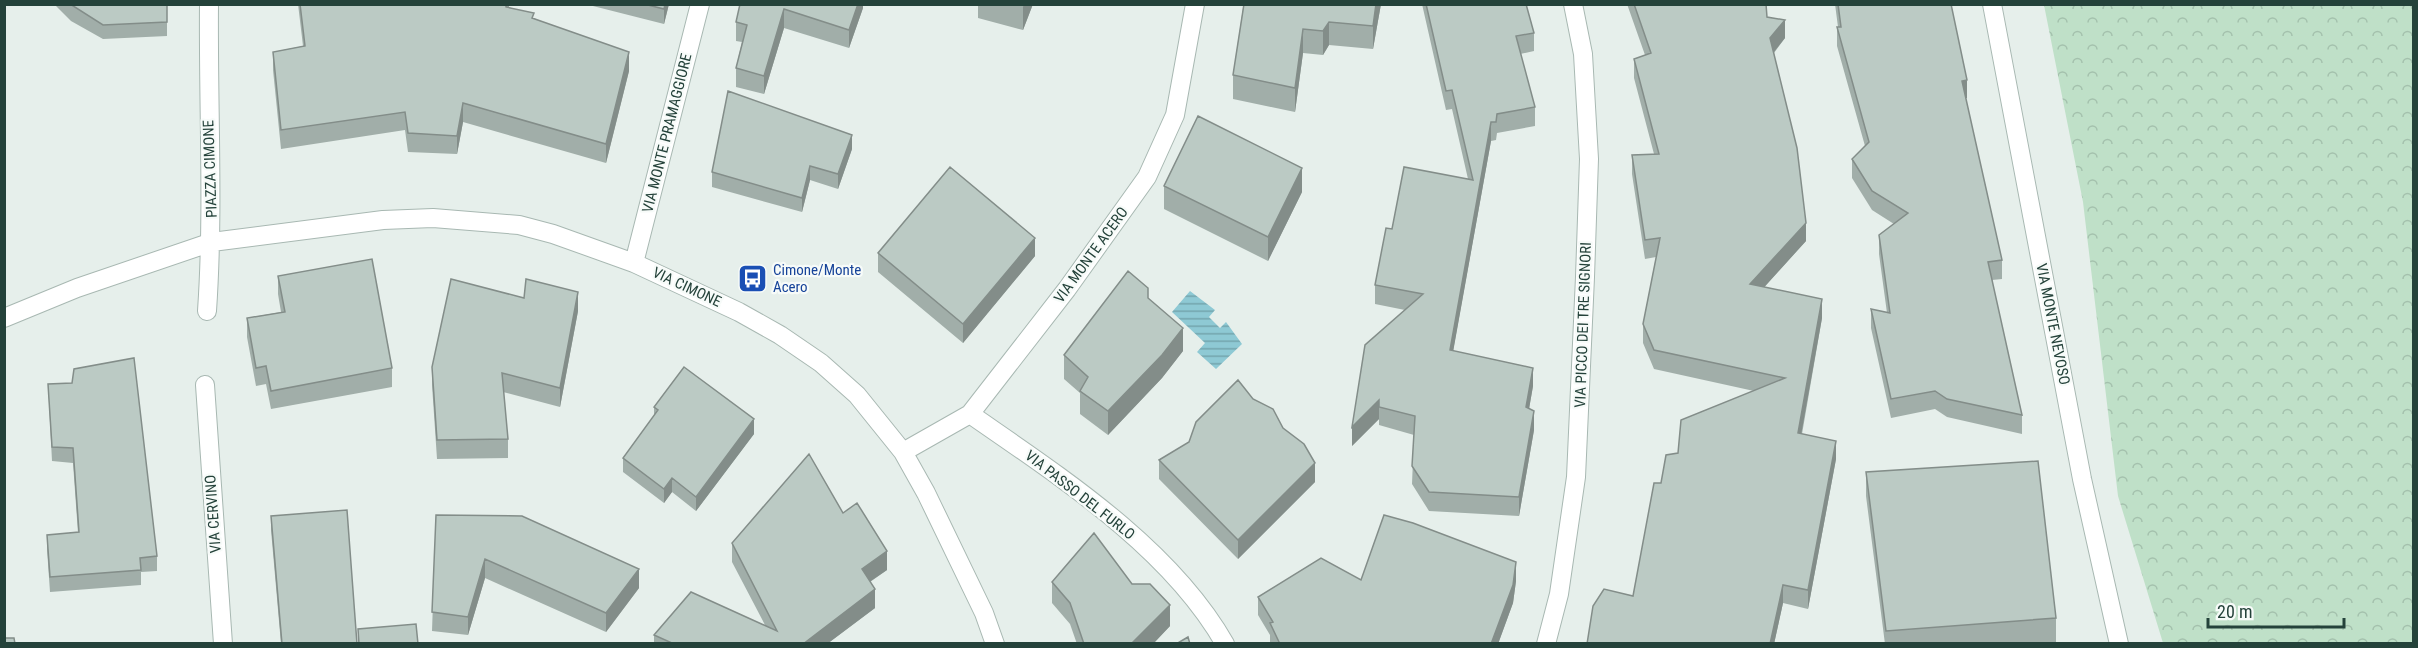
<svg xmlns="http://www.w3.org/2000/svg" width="2418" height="648" font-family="'Roboto Condensed',sans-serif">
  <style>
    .forest { fill: url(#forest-crowns) }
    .water { fill: url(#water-rules) }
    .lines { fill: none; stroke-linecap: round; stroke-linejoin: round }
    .minor-casing { stroke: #a8b8b2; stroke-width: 20 }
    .minor { stroke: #fff; stroke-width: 18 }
    .wall { fill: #a1aea9 }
    .shaded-wall { fill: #838d89 }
    .building { fill: #bbcac4; stroke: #838d89; stroke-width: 1.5 }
    .labels { text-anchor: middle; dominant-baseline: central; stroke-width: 4.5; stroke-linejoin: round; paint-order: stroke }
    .street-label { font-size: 15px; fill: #24423a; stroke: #f7fbf9 }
    .transit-label { font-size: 15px; fill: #164399; stroke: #f7fbf9; text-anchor: start }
  </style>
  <defs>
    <pattern id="forest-crowns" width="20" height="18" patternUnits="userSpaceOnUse" patternTransform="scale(1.5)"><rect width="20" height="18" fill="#bfe0c8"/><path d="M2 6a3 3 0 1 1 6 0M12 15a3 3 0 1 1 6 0" fill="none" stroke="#a4c1ad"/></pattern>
    <pattern id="water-rules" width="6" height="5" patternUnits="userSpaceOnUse" patternTransform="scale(1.5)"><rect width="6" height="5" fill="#8ec9d4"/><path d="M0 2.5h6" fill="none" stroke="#74a5ad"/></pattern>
  </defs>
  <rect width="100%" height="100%" fill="#e6efeb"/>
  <!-- forest -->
  <path class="forest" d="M2044 5H2413V643H2163L2118 496 2083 202Z"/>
  <!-- water -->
  <path class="water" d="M1190 291 1215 310 1209 317 1220 328 1226 322 1242 344 1216 369 1197 352 1205 343 1172 312Z"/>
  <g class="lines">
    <defs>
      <path id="minor" d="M1992 4 2082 479 2119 644
        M634 263 700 4
        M207 311C214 209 208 107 209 4
        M4 318 77 288 212 242 383 220 433 218 519 225 553 234 634 263 739 312 780 335 821 363 857 395 903 452 926 493 984 613 995 644
        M205 385 223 644
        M970 414C1059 476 1170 547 1225 644
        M903 452 970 414 1067 289 1147 177 1175 115 1195 4
        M1546 644 1559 594 1576 477 1585 277 1589 159 1583 54 1573 4"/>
    </defs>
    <!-- minor casing -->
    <use href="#minor" class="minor-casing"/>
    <!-- minor -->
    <use href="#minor" class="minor"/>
  </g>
  <!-- wall -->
  <path class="wall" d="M54 4H167V36L103 39 71 21Z
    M298 4H509V7L534 18 629 71 606 163 463 122 457 154 408 152 405 130 281 149 273 70V52L303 46Z
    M585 4H669L664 24Z
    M740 4H863V8L849 48 784 28 764 94 736 87V68L742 42 736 41V22Z
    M978 4H1033L1023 30 978 18Z
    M1381 4 1373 49 1329 45 1323 55 1303 53 1295 112 1233 99V75L1243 8Z
    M1422 4H1526L1534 33V51L1520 54 1535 107V126L1497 133 1496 140 1491 141 1453 351 1533 386 1529 409 1534 430 1519 516 1429 511 1412 484 1414 435 1379 425V419L1352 446 1405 310 1375 304V285L1468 179 1452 109 1446 110Z
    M1627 4H1766L1767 17 1785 38 1774 53 1806 241 1764 287 1822 318 1802 434 1836 459 1808 609 1783 603 1774 644H1587L1633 596 1661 483 1678 453 1754 391 1654 369 1643 343V324L1656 257 1645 259 1632 174V155L1654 154 1634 78V59L1645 55Z
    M1835 4H1951L1966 99 2002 260V279L1992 280 2022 415V434L1947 417 1935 409 1891 418 1871 328V309L1887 313 1879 254V235L1894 224 1872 210 1852 178V159L1865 146 1837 46V27H1838Z
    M852 149 838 189 810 180 802 212 712 187V172Z
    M1164 186 1302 192 1268 261 1164 209Z
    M878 253 1035 256 963 343 878 272Z
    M278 276 392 368V387L271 409 266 384 256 386 247 337V318L281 312 278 294Z
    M1148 298 1183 351 1162 378 1108 435 1080 414V393L1064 379V355Z
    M578 311 560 407 503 392 508 439V458L437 459 432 385V367Z
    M48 384 157 556V571L141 572V585L50 592 47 549V535L78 533 73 463 52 461Z
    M1253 399 1283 428 1315 482 1238 559 1159 479V460L1189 442Z
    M654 407 754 434 696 511 672 492 664 503 623 472V458L654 416Z
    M1866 472 2056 618V642L2031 644H1885L1866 496Z
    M843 513 887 570 870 582 875 608 827 644H654V635L765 625 732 562V543Z
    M436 515 639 588 606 632 485 578 468 635 432 631Z
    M271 516 357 644H281L271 530Z
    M1361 580 1516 581 1513 603 1498 644H1270V635L1258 615V597Z
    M1052 582 1170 626 1153 644H1077L1070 624 1052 603Z"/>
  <!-- shaded-wall -->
  <path class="shaded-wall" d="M665 4H669L664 24V9Z
    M858 4H863V8L849 48V30Z
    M1024 4H1033L1023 30V7Z
    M1376 4H1381L1373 49V26Z
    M784 9V28L764 94V76Z
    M1785 20V38L1770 57V38Z
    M1329 22V45L1323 55V31Z
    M1303 29V53L1295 112V88Z
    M629 52V71L606 163V144Z
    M1967 80V98L1962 100V81Z
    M463 103V122L457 154V136Z
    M1491 122V141L1450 369V350Z
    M852 135V149L838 189V174Z
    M810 166V180L802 212V198Z
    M1302 168V192L1268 261V237Z
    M1806 223V241L1750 303V284Z
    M1035 238V256L963 343V324Z
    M578 292V311L560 407V388Z
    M1822 299V318L1798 452V433Z
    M1183 328V351L1162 378 1108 435V411Z
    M1533 368V386L1526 426V407Z
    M1379 400V419L1352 446V427Z
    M1534 411V430L1519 516V497Z
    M754 419V434L696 511V497Z
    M1836 441V459L1808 609V590Z
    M1315 463V482L1238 559V540Z
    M672 478V492L664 503V489Z
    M887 551V570L862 587V569Z
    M485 559V578L468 635V617Z
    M1516 562V581L1513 603 1498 644H1491Z
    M639 569V588L606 632V613Z
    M1783 585V603L1774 644H1770Z
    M875 589V608L827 644H803Z
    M1170 605V626L1153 644H1131Z"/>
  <!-- building -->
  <path class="building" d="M70 4H167V22L103 25Z
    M300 4H506V7L534 13 532 18 629 52 606 144 463 103 457 136 408 133 405 112 281 130 273 52 305 46Z
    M644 4H665L664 9Z
    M740 4H858L849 30 784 9 764 76 736 68 747 25 736 22Z
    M1244 4H1376L1373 26 1329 22 1323 31 1303 29 1295 88 1233 75Z
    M1426 4H1526L1534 33 1516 36 1535 107 1497 114 1496 122H1491L1450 350 1533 368 1526 407 1534 411 1519 497 1429 492 1412 466 1415 416 1379 407V400L1352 427 1365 345 1423 294 1375 285 1386 228 1392 229 1404 167 1473 180 1452 90 1446 91Z
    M1634 4H1766L1767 17 1785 20 1770 38 1797 148 1806 223 1750 284 1822 299 1798 433 1836 441 1808 590 1783 585 1770 644H1587L1593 606 1604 589 1633 596 1654 483H1661L1666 455 1678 453 1681 420 1785 378 1654 350 1643 324 1660 238 1645 240 1632 155 1659 154 1634 59 1651 53Z
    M1838 4H1951L1967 80 1962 81 2002 260 1988 262 2022 415 1947 399 1935 391 1891 399 1871 309 1890 313 1879 235 1908 213 1872 191 1852 159 1869 142 1837 27H1841Z
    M728 91 852 135 838 174 810 166 802 198 712 172Z
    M1198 116 1302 168 1268 237 1164 186Z
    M950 167 1035 238 963 324 878 253Z
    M372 259 392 368 271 391 266 366 256 368 247 318 285 312 278 276Z
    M1128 271 1148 288V298L1183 328 1162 355 1108 411 1080 391 1088 377 1064 355Z
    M451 279 524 298 526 279 578 292 560 388 502 373 508 439 437 440 432 367Z
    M134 358 157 556 140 558 141 570 50 577 47 535 79 532 73 448 52 447 48 384 72 383 74 369Z
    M684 367 754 419 696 497 672 478 664 489 623 458 658 410 654 407Z
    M1238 380 1253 399 1273 409 1283 428 1304 444 1315 463 1238 540 1159 460 1189 442 1196 422Z
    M809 454 843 513 857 503 887 551 862 569 875 589 803 644H674L654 635 691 592 777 631 732 543Z
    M2038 461 2056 618 1886 631 1866 472Z
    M347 510 357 644H282L271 516Z
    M436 515 522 516 639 569 606 613 485 559 468 617 432 612Z
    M1384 515 1413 523 1516 562 1513 585 1491 644H1280L1270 623 1273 622 1258 597 1321 558 1361 580Z
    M1094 533 1132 584H1150L1170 605 1131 644H1084L1070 603 1052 582Z
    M416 624 418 644H359L358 629Z
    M1188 637 1190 644H1176Z
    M4 638H14L15 644H4Z"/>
  <!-- icons -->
  <defs>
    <symbol id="bus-square" viewBox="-11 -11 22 22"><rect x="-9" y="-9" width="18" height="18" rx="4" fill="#1a4fb4" stroke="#f7fbf9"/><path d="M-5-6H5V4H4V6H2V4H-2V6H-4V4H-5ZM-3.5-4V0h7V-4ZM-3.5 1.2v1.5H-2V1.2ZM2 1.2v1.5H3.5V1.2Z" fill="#fff"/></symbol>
  </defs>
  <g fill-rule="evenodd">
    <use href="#bus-square" x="736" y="262" width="33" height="33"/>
  </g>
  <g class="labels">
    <!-- street labels -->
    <g class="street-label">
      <text transform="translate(667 133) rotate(-76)">VIA MONTE PRAMAGGIORE</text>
      <text transform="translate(210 169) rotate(-92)">PIAZZA CIMONE</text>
      <text transform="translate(1091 255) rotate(-54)">VIA MONTE ACERO</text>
      <text transform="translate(687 287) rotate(25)">VIA CIMONE</text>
      <text transform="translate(2053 324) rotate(79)">VIA MONTE NEVOSO</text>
      <text transform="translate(1583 325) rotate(-88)">VIA PICCO DEI TRE SIGNORI</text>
      <text transform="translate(1080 495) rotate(38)">VIA PASSO DEL FURLO</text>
      <text transform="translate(213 514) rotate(-94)">VIA CERVINO</text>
    </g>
    <!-- transit labels -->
    <g class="transit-label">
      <text x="773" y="270">Cimone/Monte<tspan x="773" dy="17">Acero</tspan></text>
    </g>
  </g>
  <!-- border -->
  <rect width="2418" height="648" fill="none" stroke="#24423a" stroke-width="12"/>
  <!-- scale -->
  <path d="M2208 618v9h136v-9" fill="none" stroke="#24423a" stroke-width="3"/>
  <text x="2217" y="618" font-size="18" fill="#24423a" stroke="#f7fbf9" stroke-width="4.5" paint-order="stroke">20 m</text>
</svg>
